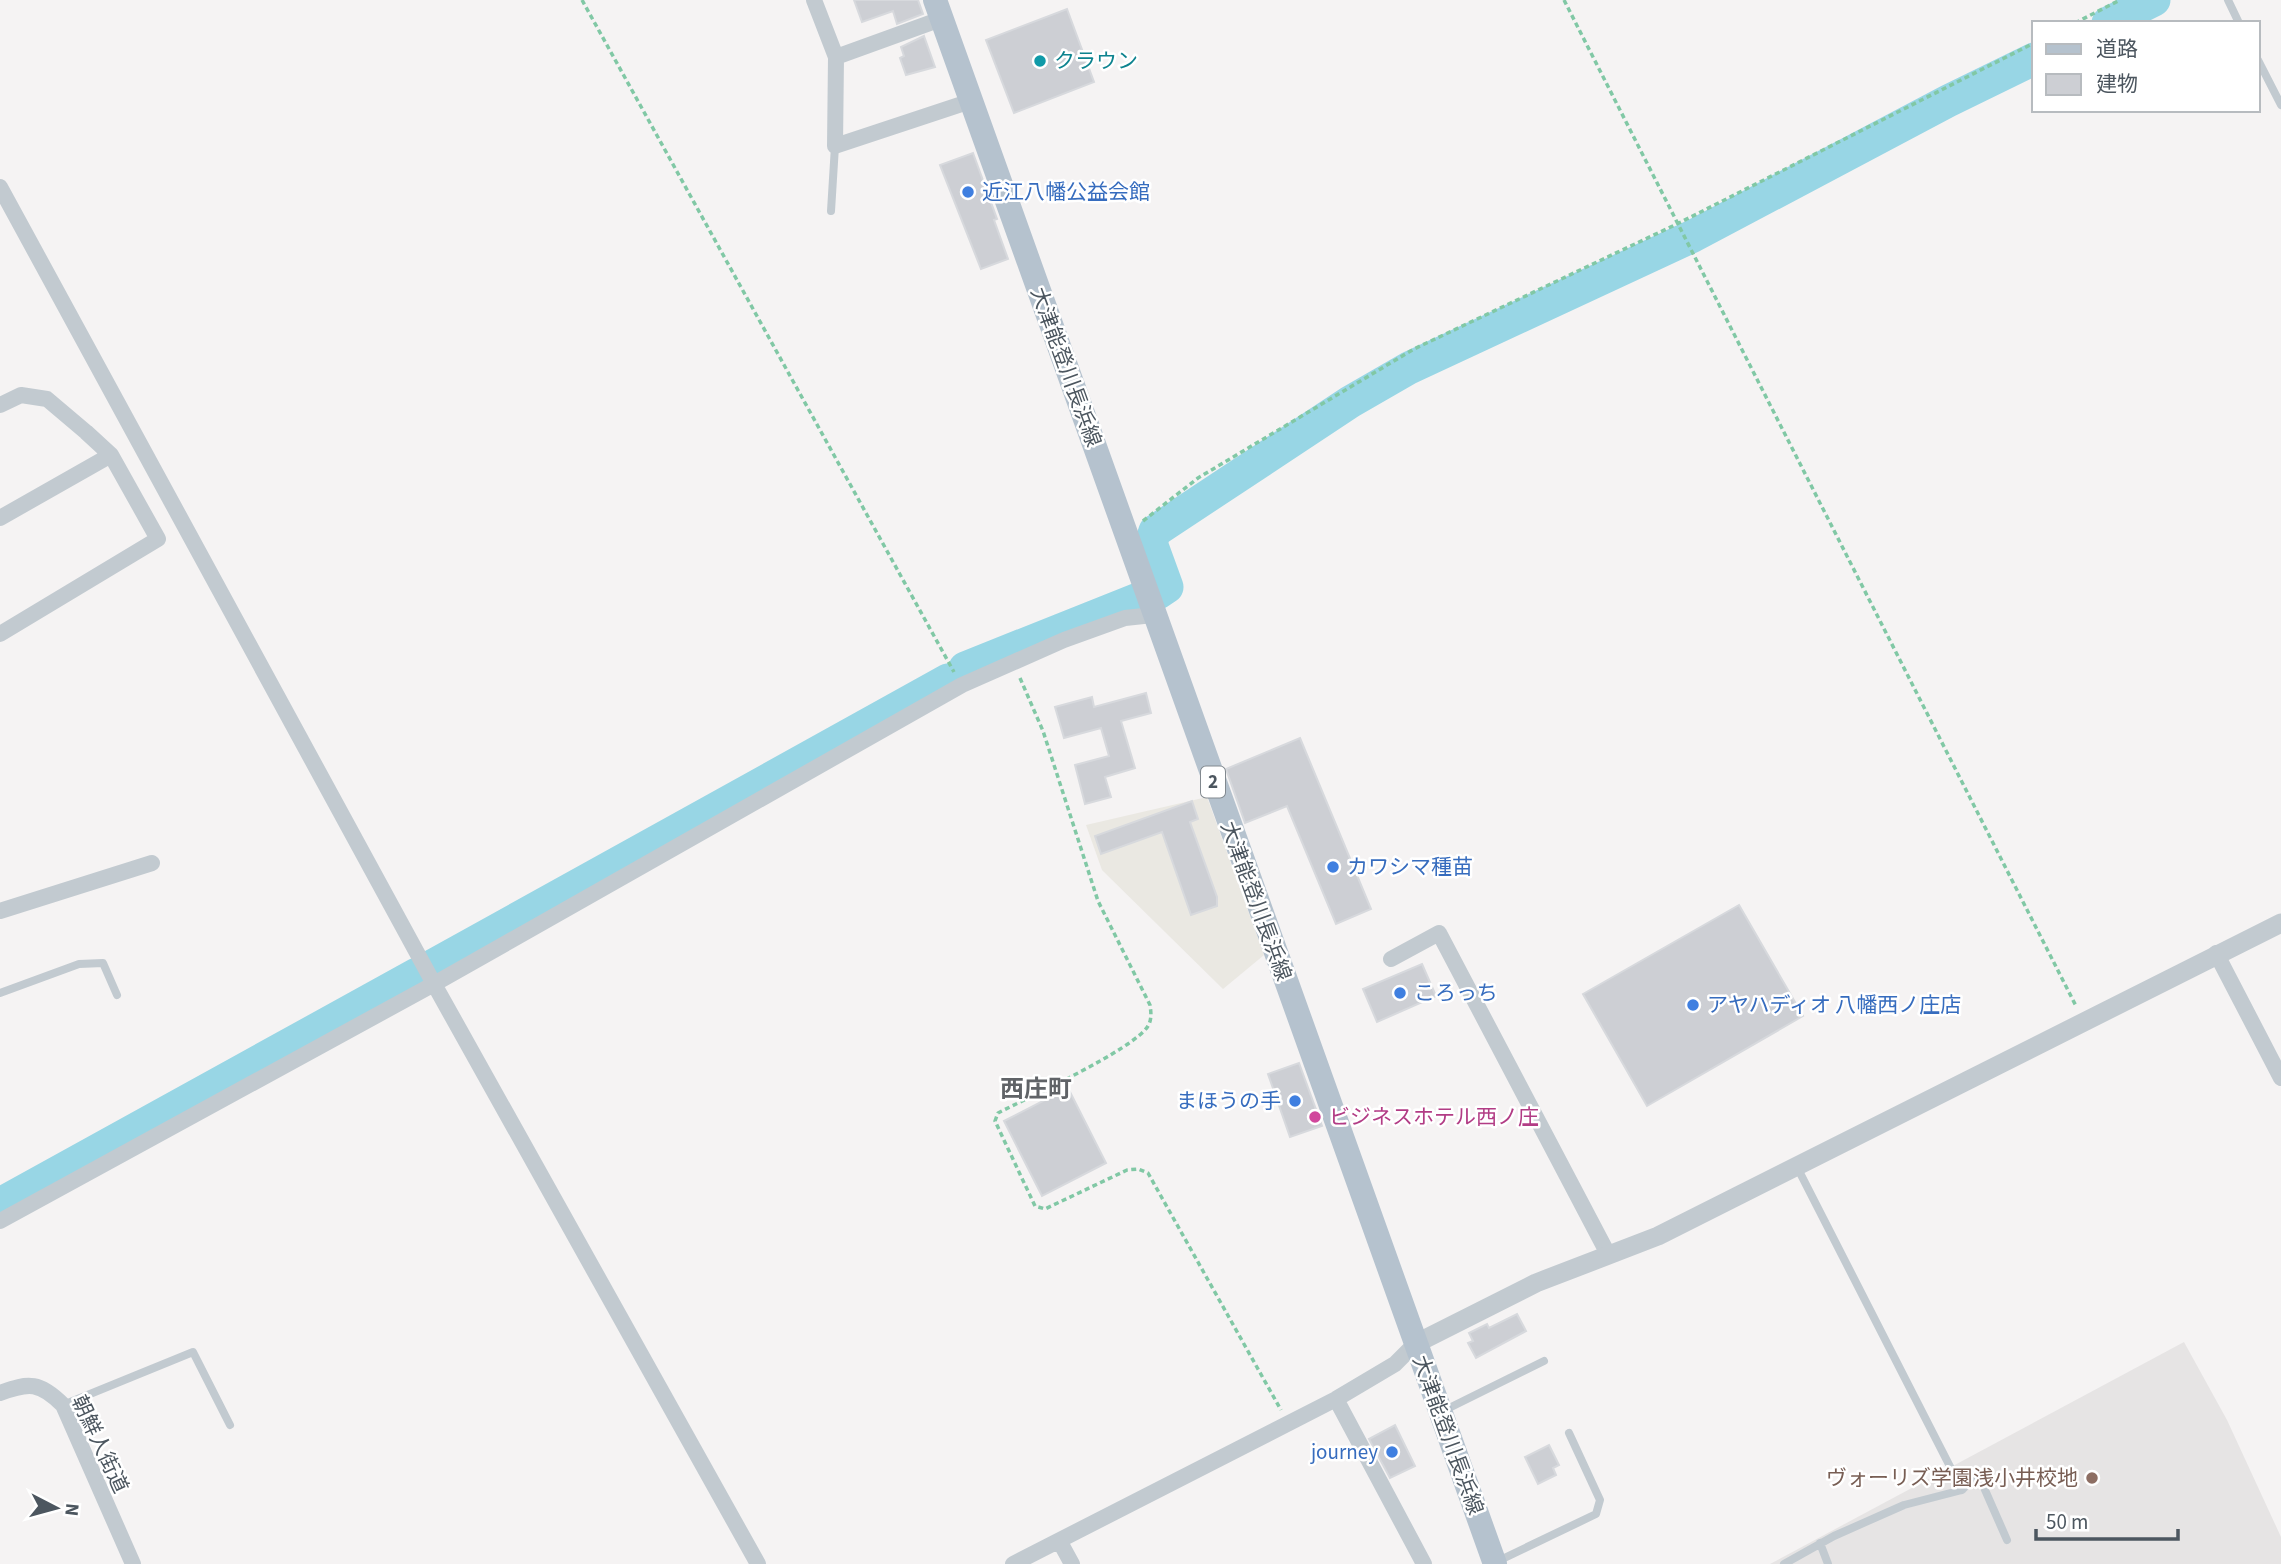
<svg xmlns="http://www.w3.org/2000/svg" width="2281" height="1564" font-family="'Source Sans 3','Noto Sans JP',sans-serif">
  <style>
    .commercial { fill: #eae8e2 }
    .education { fill: #e6e4e4 }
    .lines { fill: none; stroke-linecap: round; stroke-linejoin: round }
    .river { stroke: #98d6e5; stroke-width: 33 }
    .building { fill: #cdcfd4; stroke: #d7d9dd; stroke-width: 2 }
    .path { stroke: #81c8a5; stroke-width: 3.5; stroke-dasharray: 5 3.5; stroke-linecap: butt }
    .service { stroke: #c2cad0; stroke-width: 8 }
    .minor { stroke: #c2cad0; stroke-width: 16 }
    .tertiary { stroke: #c2cad0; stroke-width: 19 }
    .primary { stroke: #b5c2ce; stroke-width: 24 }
    .culture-dot { fill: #0f9aa8; stroke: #fff; stroke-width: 2.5 }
    .shop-dot { fill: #3f7fe0; stroke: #fff; stroke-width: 2.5 }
    .hotel-dot { fill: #d1479c; stroke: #fff; stroke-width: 2.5 }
    .education-dot { fill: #8d6e63; stroke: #fff; stroke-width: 2.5 }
    .labels { text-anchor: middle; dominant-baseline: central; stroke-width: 5; stroke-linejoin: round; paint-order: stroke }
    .shield { fill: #fff; stroke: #82898f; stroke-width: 2 }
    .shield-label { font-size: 19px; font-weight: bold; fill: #4c565f }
    .culture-label { font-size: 21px; fill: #0d838f; stroke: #fff; text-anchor: start }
    .shop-label { font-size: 21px; fill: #366cbe; stroke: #fff; text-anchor: start }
    .street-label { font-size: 21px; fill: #4c565f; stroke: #fff }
    .hotel-label { font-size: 21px; fill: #b23c85; stroke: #fff; text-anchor: start }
    .education-label { font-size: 21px; fill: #785e54; stroke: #fff; text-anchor: end }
    .quarter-label { font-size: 24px; font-weight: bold; fill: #606367; stroke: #fff }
  </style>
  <rect width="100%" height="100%" fill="#f5f3f3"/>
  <!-- commercial -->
  <path class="commercial" d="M1207 797 1264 955 1223 989 1102 870 1086 825Z"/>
  <!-- education -->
  <path class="education" d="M2184 1342 2227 1420 2281 1537V1564H1770Z"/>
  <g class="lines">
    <!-- river -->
    <path class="river" d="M2108 23 2154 0
      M1158 593 1167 587 1151 543 1155 531 1350 402 1409 368 1693 236 1948 101 2034 59
      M965 668 1138 599
      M434 965 948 680
      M0 1204 417 974"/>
  </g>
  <!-- building -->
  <path class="building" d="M854 0H918L923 14 897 24 893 11 862 22Z
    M1067 9 1094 82 1014 113 986 40Z
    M924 36 935 67 906 75 900 58 904 56 901 47Z
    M973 153 997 219 994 220 1008 259 981 269 940 165Z
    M1146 693 1151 713 1121 721 1135 768 1105 777 1111 797 1085 804 1075 765 1109 756 1101 728 1064 738 1055 707 1092 697 1094 707Z
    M1300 738 1371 909 1336 924 1287 806 1245 823 1226 769Z
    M1192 801 1198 819 1190 822 1217 897V906L1191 915 1162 832 1101 854 1095 836Z
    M1739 905 1803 1016 1647 1106 1583 994Z
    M1422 964 1436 996 1377 1022 1363 989Z
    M1299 1063 1322 1126 1290 1137 1268 1074Z
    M1068 1088 1106 1163 1042 1196 1004 1121Z
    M1517 1314 1526 1331 1476 1358 1468 1343 1473 1341 1469 1333 1487 1324 1489 1328Z
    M1395 1425 1415 1466 1390 1478 1369 1439Z
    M1549 1445 1559 1465 1553 1468 1556 1475 1538 1484 1525 1457Z"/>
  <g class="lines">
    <!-- path -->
    <path class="path" d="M582 0 954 672
      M1564 0 2076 1006
      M2075 23 2120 0
      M1143 521 1198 478 1414 349 1677 224 2034 43
      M1020 678 1043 731 1098 901 1150 1005C1151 1012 1152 1019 1148 1026 1133 1050 1027 1098 998 1113L995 1121 1035 1206 1045 1209 1127 1170 1138 1169 1148 1173 1281 1410"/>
    <!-- service -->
    <path class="service" d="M2228 0 2239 23
      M2258 60 2281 105
      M831 211 835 146
      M0 993 79 964 103 963 117 995
      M1797 1167 1962 1490
      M63 1405 193 1352 230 1425
      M1443 1411 1544 1361
      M1820 1543 1828 1564
      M1498 1561 1596 1514 1600 1500 1569 1433
      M1784 1564 1834 1536 1904 1505 1962 1490 1978 1474 2007 1540"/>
    <!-- minor -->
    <path class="minor" d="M814 0 836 57 835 146 971 101
      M836 57 941 19
      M0 187 434 984 758 1564
      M0 405 21 395 47 399 86 432 111 455 158 539 0 634
      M0 518 111 455
      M0 911 152 863
      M2216 953 2281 1078
      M1391 959 1439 933 1608 1254
      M0 1221 434 984 962 685 1064 640 1125 618 1153 615
      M0 1393C29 1382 40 1382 63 1405L133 1564
      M1336 1399 1424 1564
      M1060 1542 1072 1564
      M1013 1564 1336 1399 1395 1364 1415 1344"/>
    <!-- tertiary -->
    <path class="tertiary" d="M1415 1344 1536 1283 1658 1236 2281 923"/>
    <!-- primary -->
    <path class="primary" d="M935 0 1495 1564"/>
  </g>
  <!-- markers -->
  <circle class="culture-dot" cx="1040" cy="61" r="7"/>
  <g class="shop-dot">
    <circle cx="968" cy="192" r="7"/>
    <circle cx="1333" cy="867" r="7"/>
    <circle cx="1400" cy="993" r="7"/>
    <circle cx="1693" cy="1005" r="7"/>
    <circle cx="1295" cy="1101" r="7"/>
    <circle cx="1392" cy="1452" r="7"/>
  </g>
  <circle class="hotel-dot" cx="1315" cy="1117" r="7"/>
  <circle class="education-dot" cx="2092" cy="1478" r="7"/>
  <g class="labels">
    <!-- shield labels -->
    <rect class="shield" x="1201" y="766.5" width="24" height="31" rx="5"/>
    <g class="shield-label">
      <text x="1213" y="782">2</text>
    </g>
    <!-- culture labels -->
    <g class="culture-label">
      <text x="1054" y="61">クラウン</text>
    </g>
    <!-- shop labels -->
    <g class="shop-label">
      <text x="982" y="192">近江八幡公益会館</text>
      <text x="1347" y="867">カワシマ種苗</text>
      <text x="1414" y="993">ころっち</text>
      <text x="1707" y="1005">アヤハディオ 八幡西ノ庄店</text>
      <text x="1281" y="1101" text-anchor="end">まほうの手</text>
      <text x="1378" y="1452" text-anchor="end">journey</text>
    </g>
    <!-- street labels -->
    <g class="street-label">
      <text transform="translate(1066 367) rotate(70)">大津能登川長浜線</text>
      <text transform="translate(1256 901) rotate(70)">大津能登川長浜線</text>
      <text transform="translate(1448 1435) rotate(70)">大津能登川長浜線</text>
      <text transform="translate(100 1444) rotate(65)">朝鮮人街道</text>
    </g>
    <!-- hotel labels -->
    <g class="hotel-label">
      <text x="1329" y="1117">ビジネスホテル西ノ庄</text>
    </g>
    <!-- education labels -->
    <g class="education-label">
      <text x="2078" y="1478">ヴォーリズ学園浅小井校地</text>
    </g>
    <!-- quarter labels -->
    <g class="quarter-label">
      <text x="1036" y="1089">西庄町</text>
    </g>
  </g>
  <!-- legend -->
  <rect x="2032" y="21" width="228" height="91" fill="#ffffff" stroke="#b7bbbf" stroke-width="2"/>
  <rect x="2046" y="44" width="35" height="10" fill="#b5c2ce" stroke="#b7bbbf" stroke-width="2"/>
  <text x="2096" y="56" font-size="21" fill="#4c565f">道路</text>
  <rect x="2046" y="74" width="35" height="21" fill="#cdcfd4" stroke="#b7bbbf" stroke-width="2"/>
  <text x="2096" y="91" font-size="21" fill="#4c565f">建物</text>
  <!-- north arrow -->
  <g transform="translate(56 1508) rotate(96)" stroke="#ffffff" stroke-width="5" paint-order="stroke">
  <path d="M0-5L12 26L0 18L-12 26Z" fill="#4c565f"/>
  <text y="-10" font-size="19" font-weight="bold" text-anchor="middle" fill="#4c565f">N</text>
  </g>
  <!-- scale -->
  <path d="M2036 1529v10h142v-10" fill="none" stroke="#4c565f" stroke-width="3.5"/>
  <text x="2046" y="1529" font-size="21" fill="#4c565f" stroke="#ffffff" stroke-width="5" paint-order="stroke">50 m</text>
</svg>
